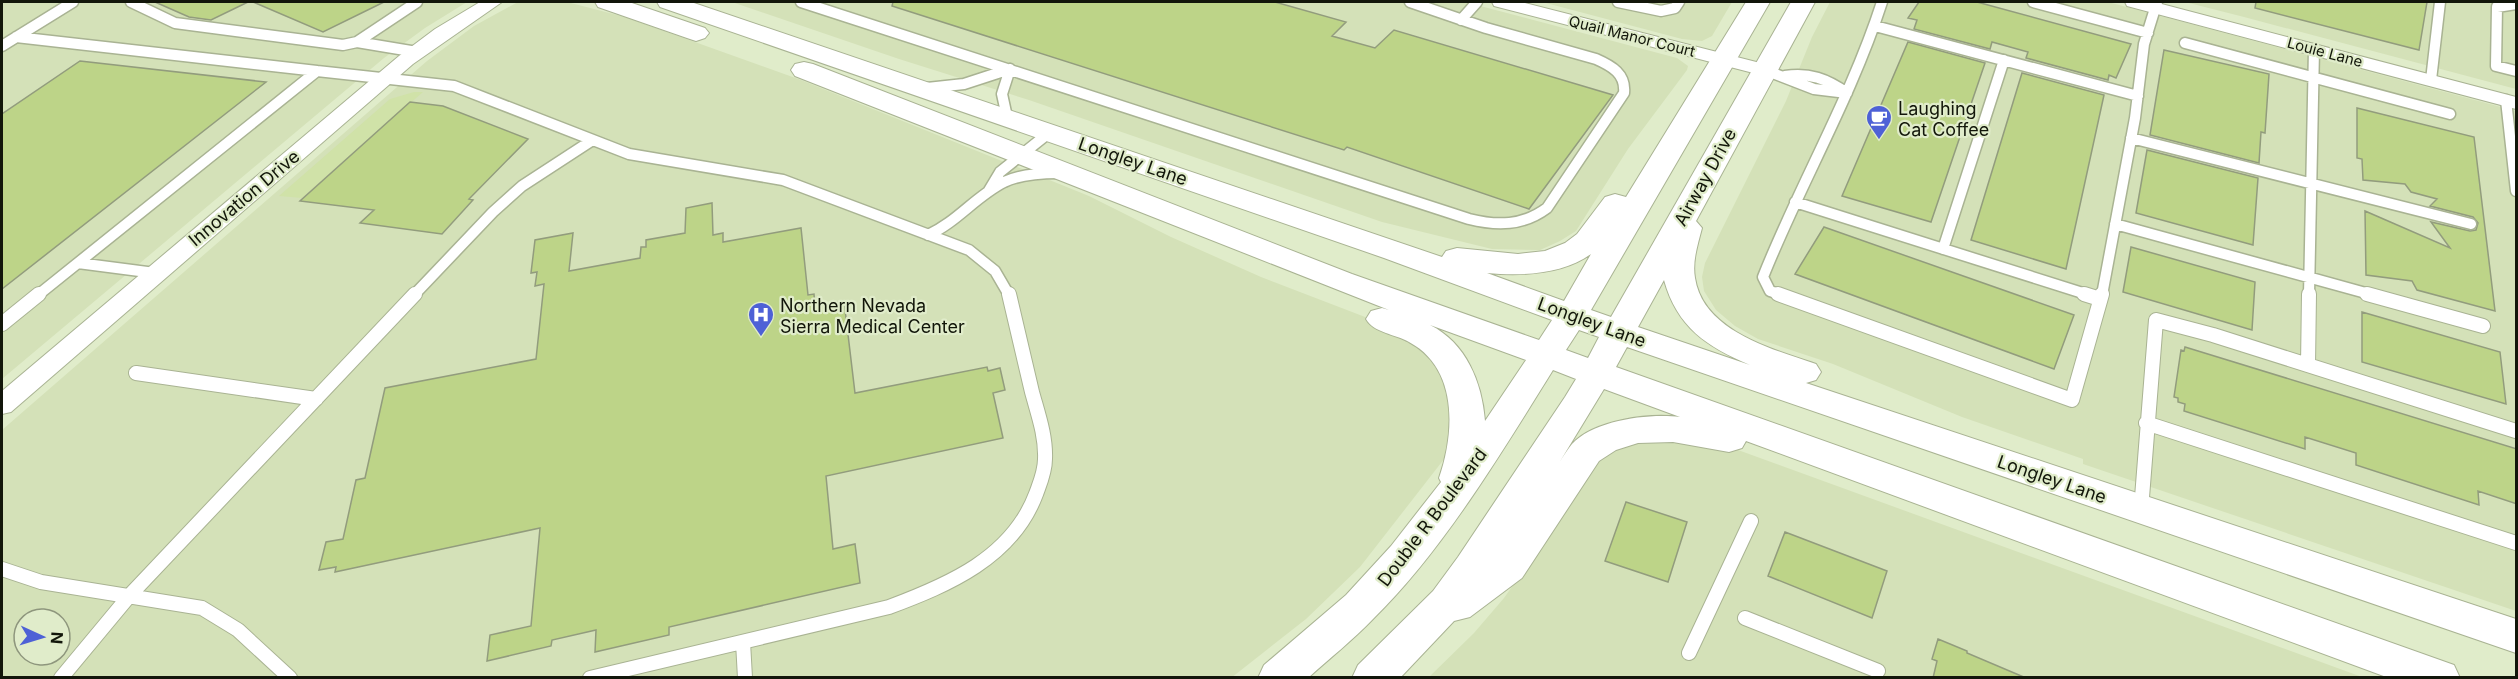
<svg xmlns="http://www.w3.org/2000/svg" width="2518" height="679" font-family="Inter,sans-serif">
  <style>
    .built { fill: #d4e1b8; fill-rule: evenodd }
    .green { fill: #d0e2a8 }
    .building { fill: #bdd488; stroke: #929c7d; stroke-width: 1.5 }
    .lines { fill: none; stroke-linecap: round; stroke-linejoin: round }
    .lane-far1-casing { stroke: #a9b393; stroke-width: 13 }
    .lane-casing { stroke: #a9b393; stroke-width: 16 }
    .street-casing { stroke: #a9b393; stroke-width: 2 }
    .secondary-casing { stroke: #a9b393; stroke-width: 2 }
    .lane-far1 { stroke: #fff; stroke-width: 10 }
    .lane { stroke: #fff; stroke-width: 14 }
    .street { fill: #fff; fill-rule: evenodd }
    .secondary { fill: #fff; fill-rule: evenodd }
    .labels { text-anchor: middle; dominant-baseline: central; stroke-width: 4.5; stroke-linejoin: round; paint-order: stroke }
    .far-street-label { font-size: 15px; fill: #12160a; stroke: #e0ecca }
    .poi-label { font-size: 18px; fill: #12160a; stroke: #e0ecca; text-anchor: start }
    .street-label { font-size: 18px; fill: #12160a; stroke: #e0ecca }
  </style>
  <rect width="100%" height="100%" fill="#e0ecca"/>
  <!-- built -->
  <path class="built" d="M2 2H467L425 28 384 58 2 379Z
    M518 2H567L625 17 801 80 1089 196 1171 237 1261 277 1399 330 1421 341 1454 391 1448 454 1360 567 1306 619 1231 678 2 677V430L427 61 474 26ZM24 619H60V655H24Z
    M732 2H1465L1677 58 1688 66 1687 70 1628 149 1576 231 1560 241 1540 250 1492 249 1382 222 1029 100 899 59Z
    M1542 2H1732L1712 36 1702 41 1682 39Z
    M1830 2H2108L2516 111V611L2083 464V459L1962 417 1833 364 1758 339 1735 326 1716 310 1704 291 1702 277 1705 263 1786 101 1812 37Z
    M2185 2H2516V89L2244 17Z
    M1629 441 1716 442 2362 677 1428 678 1474 633 1504 598 1535 554 1591 462Z"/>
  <!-- green -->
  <path class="green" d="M414 92H423L302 198 279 196 390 99Z"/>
  <!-- building -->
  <path class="building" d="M155 2H248L211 20 189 17Z
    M253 2H384L323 32Z
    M893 2H1275L1346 22 1332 36 1375 48 1394 30 1613 95 1529 209 1347 147 1344 150 892 6Z
    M1919 2H1977L2131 44 2116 78 2109 75 2108 80 2026 58 2028 52 1992 42 1990 49 1914 29 1917 20 1908 18Z
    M2256 2H2427L2419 50 2255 8Z
    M1908 42 1985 63 1931 222 1842 196Z
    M2164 50 2269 74 2265 133 2261 132 2259 163 2150 135Z
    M80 61 266 82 2 289V114Z
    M2022 73 2104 95 2066 269 1971 240Z
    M410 102 443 106 528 139 469 199 473 200 442 234 360 223 374 210 300 201Z
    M2357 108 2474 137 2495 311 2417 290 2412 281 2366 275 2365 211 2450 248 2431 222 2470 231 2476 230 2478 223 2473 217 2430 206 2437 199 2411 192 2405 184 2363 180 2362 159 2357 158Z
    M2147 150 2258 178 2253 245 2136 213Z
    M712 203 713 235 723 233V242L801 228 808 295 814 294 815 307 844 301 855 393 987 367 988 371 1000 368 1005 390 993 393 1003 438 826 476 833 549 855 544 860 583 669 627V635L595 652 596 630 552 640 551 646 487 661 490 635 531 626 540 528 335 572 336 567 319 570 326 542 343 539 356 480 365 478 385 388 536 359 544 284 535 286 537 272 531 273 535 240 573 233 569 271 640 258 641 247H646V240L685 233 686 208Z
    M1824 227 2074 315 2054 369 1795 274Z
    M2131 247 2255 282 2252 330 2123 292Z
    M2362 312 2500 352 2506 404 2362 362Z
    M2185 347 2517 449V504L2478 491 2479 505 2356 465V453L2305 437V449L2184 411 2185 404 2178 402V398L2174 397 2181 350 2184 351Z
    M1626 502 1687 522 1668 582 1605 561Z
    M1785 532 1887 571 1872 618 1768 576Z
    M1938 639 1967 651V653L2026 678H1933L1937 661 1932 659Z"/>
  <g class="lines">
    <defs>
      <path id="lane-far1" d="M131 2 175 23 343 45 357 42 417 2
        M801 2 1469 219C1497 226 1523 226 1547 208L1624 93C1626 74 1612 66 1596 59L1486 28 1410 2
        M1618 2 1661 11 1675 8 1679 2
        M2033 2 2148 33
        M2516 4 2497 7 2496 66 2516 71
        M1461 20 1477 2
        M1875 26 2138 96
        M16 37 317 71
        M357 42 417 52
        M2185 43 2450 114
        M2 46 73 2
        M1765 70 1814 89 1847 93C1827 79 1809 72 1785 76
        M2431 80 2440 2
        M927 88 964 84 1010 69
        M2506 100 2516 191
        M1007 117 1002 94 1010 69
        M2131 138 2471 224
        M988 192 1000 172 1050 132
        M1795 202 2089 295
        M2115 224 2373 295
        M928 235C957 222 976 196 1004 182 1021 174 1041 173 1059 173
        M1943 249 2004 60
        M78 263 155 273
        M38 295 317 71 454 86 629 154 783 180 969 250 995 271 1009 295
        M414 295 493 212 522 186 591 141
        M1782 295 1770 291 1763 277C1800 184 1851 98 1882 2
        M2102 295 2135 118 2144 44 2157 2
        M2309 295 2314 49"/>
      <path id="lane" d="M1778 294 2072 400 2102 294
        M2084 294 2100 299
        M2367 294 2483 326
        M2 324 39 294
        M2308 365 2309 294
        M136 373 316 399
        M2146 423 2516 543
        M2141 510 2156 320 2213 335 2516 431
        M2 569 41 582 202 608 238 630 290 678
        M1745 618 1878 671
        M743 642 745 678
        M1689 653 1751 521
        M61 678 130 595 415 294
        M590 678 889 607C948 585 1012 558 1036 494 1040 483 1045 472 1045 459 1046 436 1038 414 1032 392 1024 359 1017 327 1009 294"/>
      <path id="street" d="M480 2H502L413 64 11 412 2 414V391L399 56 435 29Z
        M1492 2H1521L1772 66 1775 70 1772 74 1765 76 1494 6Z
        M2125 2H2154L2516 97V109L2127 6Z"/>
      <path id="secondary" d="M595 2H629L705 28 709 33 705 38 696 41 687 38 598 7Z
        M657 2H691L1442 257 1446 251 1457 248 1518 254 1545 251 1565 243 1577 234 1605 197 1615 194 1626 197 1746 2H1770L1591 310 1611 317 1791 2H1815L1696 221 1702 228C1698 244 1692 261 1695 278 1703 331 1772 349 1816 364L1821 372 1816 380 1806 383 2516 619V653L1627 347 1616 367 2454 665 2460 678H2389L1746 441 1742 448 1729 452 1673 442 1638 443 1616 450 1599 461 1522 578 1470 617 1454 621 1400 678H1352L1358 665 1433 591 1458 557 1565 397 1576 379 1553 370C1502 452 1442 552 1373 619 1353 640 1330 658 1308 678H1258L1264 665 1346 595 1391 546 1441 482 1439 478C1455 432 1458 368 1409 342 1395 334 1374 333 1366 319L1371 311 1382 308 1389 310 795 76 791 70 795 64 804 62 813 64 1352 274 1539 340 1552 320 1384 258 660 7ZM1591 254 1564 301 1487 273C1521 276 1562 275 1591 254ZM1664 280C1677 327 1707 347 1750 365L1638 327ZM1430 325 1526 360 1485 421C1482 382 1466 343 1430 325ZM1579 330 1599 337 1588 358 1566 350ZM1604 389 1680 417C1649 413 1594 420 1572 444 1567 450 1563 457 1559 463Z"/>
    </defs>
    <!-- lane-far1 casing -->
    <use href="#lane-far1" class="lane-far1-casing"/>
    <!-- lane casing -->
    <use href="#lane" class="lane-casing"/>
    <!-- street casing -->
    <use href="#street" class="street-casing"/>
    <!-- secondary casing -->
    <use href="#secondary" class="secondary-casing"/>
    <!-- lane-far1 -->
    <use href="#lane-far1" class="lane-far1"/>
    <!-- lane -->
    <use href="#lane" class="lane"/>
    <!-- street -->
    <use href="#street" class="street"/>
    <!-- secondary -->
    <use href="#secondary" class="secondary"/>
  </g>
  <!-- icons -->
  <defs>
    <symbol id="cafe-pin" viewBox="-11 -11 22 30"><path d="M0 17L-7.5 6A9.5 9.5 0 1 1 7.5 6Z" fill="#4e61d6" stroke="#e0ecca"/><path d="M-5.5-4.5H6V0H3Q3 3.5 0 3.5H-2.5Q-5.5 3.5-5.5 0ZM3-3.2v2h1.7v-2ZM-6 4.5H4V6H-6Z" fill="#fff"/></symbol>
    <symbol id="hospital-pin" viewBox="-11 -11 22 30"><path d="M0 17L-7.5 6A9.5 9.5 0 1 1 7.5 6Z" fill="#4e61d6" stroke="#e0ecca"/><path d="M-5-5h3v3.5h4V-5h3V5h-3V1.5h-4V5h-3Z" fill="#fff"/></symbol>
  </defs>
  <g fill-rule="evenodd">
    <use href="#cafe-pin" x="1864" y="103" width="30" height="40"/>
    <use href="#hospital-pin" x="746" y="300" width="30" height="40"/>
  </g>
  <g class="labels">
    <!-- far-street labels -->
    <g class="far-street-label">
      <text transform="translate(1632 36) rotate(14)">Quail Manor Court</text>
      <text transform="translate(2325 52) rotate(15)">Louie Lane</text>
    </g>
    <!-- poi labels -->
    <g class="poi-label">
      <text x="1898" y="108">Laughing<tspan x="1898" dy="21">Cat Coffee</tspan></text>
      <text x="780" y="305">Northern Nevada<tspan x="780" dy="21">Sierra Medical Center</tspan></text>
    </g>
    <!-- street labels -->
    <g class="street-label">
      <text transform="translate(1133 161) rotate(19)">Longley Lane</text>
      <text transform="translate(1705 177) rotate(-61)">Airway Drive</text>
      <text transform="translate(244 198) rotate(-40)">Innovation Drive</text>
      <text transform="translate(1592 322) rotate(20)">Longley Lane</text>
      <text transform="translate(2052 479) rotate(19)">Longley Lane</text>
      <text transform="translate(1432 517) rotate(-53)">Double R Boulevard</text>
    </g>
  </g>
  <!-- border -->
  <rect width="2518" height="679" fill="none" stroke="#12160a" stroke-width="6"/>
  <!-- north arrow -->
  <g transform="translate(42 637) rotate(94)"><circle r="28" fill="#e0ecca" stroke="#8e967d" stroke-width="1.5"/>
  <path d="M0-4.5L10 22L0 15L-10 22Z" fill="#4e61d6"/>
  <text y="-9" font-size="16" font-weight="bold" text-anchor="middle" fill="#12160a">N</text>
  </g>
</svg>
